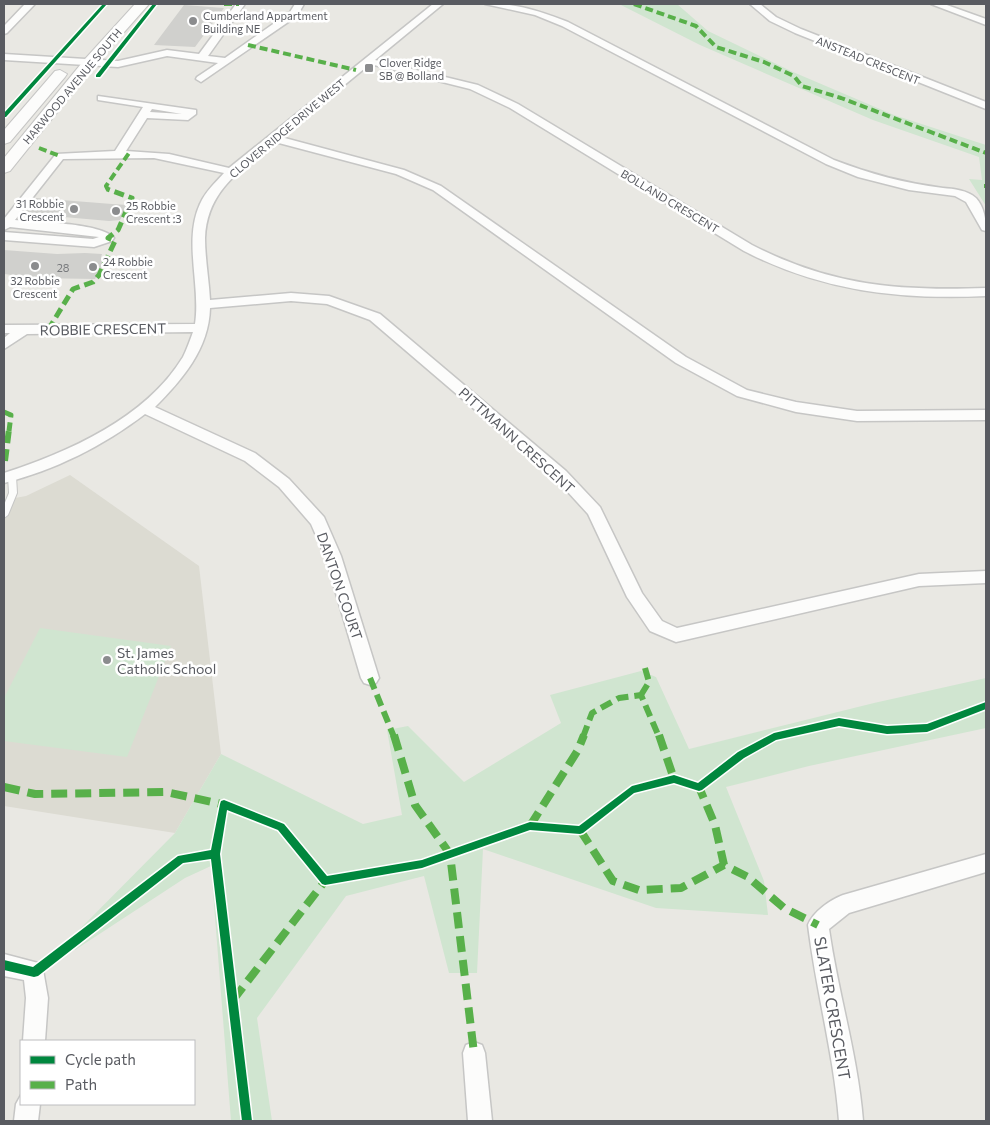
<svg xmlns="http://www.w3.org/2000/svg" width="990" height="1125" font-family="Commissioner,sans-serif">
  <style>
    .education { fill: #dcdbd2 }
    .green { fill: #d0e5d0 }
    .building { fill: #d0d0cd }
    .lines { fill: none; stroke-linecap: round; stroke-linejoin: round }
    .lane-casing { stroke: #c6c6c5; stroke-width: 2 }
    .street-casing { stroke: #c6c6c5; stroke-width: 3 }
    .secondary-casing { stroke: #c6c6c5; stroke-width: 2 }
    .lane { fill: #fcfcfb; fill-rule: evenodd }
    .street { fill: #fcfcfb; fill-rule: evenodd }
    .secondary { fill: #fcfcfb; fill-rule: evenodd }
    .quiet-far3 { stroke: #58b04a; stroke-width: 4; stroke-dasharray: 8 4; stroke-linecap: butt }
    .quiet-far2 { stroke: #58b04a; stroke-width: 5; stroke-dasharray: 10 5; stroke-linecap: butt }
    .quiet-far1 { stroke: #58b04a; stroke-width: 6; stroke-dasharray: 12 6; stroke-linecap: butt }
    .quiet { stroke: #58b04a; stroke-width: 8; stroke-dasharray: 16 8; stroke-linecap: butt }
    .cycleway-casing { stroke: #fff; stroke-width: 3 }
    .cycleway { fill: #00873e; fill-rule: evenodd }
    .poi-dot { fill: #8b8c8e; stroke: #fff; stroke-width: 2 }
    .labels { text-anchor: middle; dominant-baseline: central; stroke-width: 5; stroke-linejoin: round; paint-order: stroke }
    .far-poi-label { font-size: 11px; fill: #595b61; stroke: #fff; text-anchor: start }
    .far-street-label { font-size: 11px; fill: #595b61; stroke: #fff }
    .number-label { font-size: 11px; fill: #787a7d }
    .street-label { font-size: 14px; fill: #595b61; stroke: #fff }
    .poi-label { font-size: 14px; fill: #595b61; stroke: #fff; text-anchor: start }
    .near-street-label { font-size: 16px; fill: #595b61; stroke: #fff }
  </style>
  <rect width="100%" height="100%" fill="#e9e8e3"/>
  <!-- education -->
  <path class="education" d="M70 475 199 566 221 754 175 833 4 806V500L26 496Z"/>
  <!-- green -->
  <path class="green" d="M619 4H677L708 31 793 72 894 115 986 145V206L969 179 982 180 979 157 873 120 700 45Z
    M40 628 171 646 127 757 4 741V698Z
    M641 671 656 677 689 749 874 703 986 678V728L809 766 726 787 764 881 768 915 656 908 483 849 477 973H449L424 876 346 896 257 1018 272 1121H231L211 866 185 878 75 950 69 940 175 833 221 754 363 824 402 815 387 730 408 726 464 782 561 723 550 695Z"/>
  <!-- building -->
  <path class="building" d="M184 5 224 8 195 47 154 45Z
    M36 198 112 204 128 205 120 220 109 221 30 214 31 212H24Z
    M4 250 57 254 85 253 102 254 101 257 108 258 95 279 36 278 4 274Z"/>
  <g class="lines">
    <defs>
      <path id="lane" d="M12 473 16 476 17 493 8 515 4 518V505L9 493 8 476Z"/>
      <path id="street" d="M25 4H35L7 33 4 34V26Z
        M236 4H245L208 56 225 58 290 12 295 4H304L297 16 201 82 196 79 197 77 218 63 167 56 118 67 4 60V54L118 61 167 50 199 54Z
        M433 4H443L375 60 478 85 518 104 752 245C832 286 898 291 986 288V296C898 300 822 291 744 251L510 108 470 89 370 64 281 137 404 170 441 186 686 357 747 390 796 402 857 411 986 410V420L857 421 796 412 737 396 676 363 433 190 396 174 275 142C241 170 207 190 205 238 205 259 209 280 210 300L291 293 329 296 380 314 566 471 600 507 642 593 662 621 677 628 919 574 986 571V583L919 586 676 642 650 631 627 597 588 514 556 479 370 320 327 304 291 301 210 308C209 349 182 380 155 407L255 453 289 479 324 517 341 556 379 678 376 683 370 685 364 683 361 678 325 556 311 524 279 487 245 461 145 414C103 446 55 470 4 483V473C69 452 146 418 183 357 187 349 190 340 193 332L27 334 4 349V338L10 333H4V325L195 324C201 286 183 241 200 204 205 192 215 183 224 173L154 158 63 159 15 220C36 222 102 223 114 238L112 241 94 247 4 240V232L93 239 99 237 10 227 4 230V219L56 154 115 151 143 107 98 100V96L196 110V114L188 120 147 118 126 151 169 154 229 168ZM152 109 182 114 150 112Z
        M485 4C514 2 542 12 568 22L834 160C870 174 904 183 943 188 954 189 967 190 976 198 984 207 986 219 986 231L982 230 966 202 955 196 909 190 858 177 826 164 562 26 535 15Z
        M750 4H760L776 17 801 29 986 102V109L795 33 770 21Z
        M931 4H944L986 19V25Z
        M986 854V872L849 913 829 929C838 993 858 1056 863 1121H839C834 1055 816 991 808 925 813 912 830 900 843 895Z
        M4 954 42 964 48 998 45 1041H23L26 998 24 980 4 976Z
        M474 1042 482 1045 485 1053 492 1121H468L463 1053 466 1045Z
        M21 1095V1104H40L38 1121H14L16 1104Z"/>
      <path id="secondary" d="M135 4H149L95 65 10 171 4 173V158L85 59Z
        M60 70 67 74 65 77 10 142 4 144V130L55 71Z"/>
    </defs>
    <!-- lane casing -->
    <use href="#lane" class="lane-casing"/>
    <!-- street casing -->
    <use href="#street" class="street-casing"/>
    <!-- secondary casing -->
    <use href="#secondary" class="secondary-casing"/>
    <!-- lane -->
    <use href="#lane" class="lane"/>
    <!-- street -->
    <use href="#street" class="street"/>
    <!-- secondary -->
    <use href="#secondary" class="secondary"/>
    <!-- quiet-far3 -->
    <path class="quiet-far3" d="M224 4H239
      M634 4 696 26 716 47 764 62 794 76 802 86 841 98 986 153
      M248 45 356 70
      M39 148 60 156
      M984 186H986
      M108 190 106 186 129 153"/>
    <!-- quiet-far2 -->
    <path class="quiet-far2" d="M48 330 73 289 93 282 99 275 115 241 108 238 118 230 132 198 107 189
      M4 412 11 415 9 431"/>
    <!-- quiet-far1 -->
    <path class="quiet-far1" d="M5 461 9 429
      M370 678 394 737
      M641 695 649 682 645 668
      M583 737 592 713 619 698 641 695 659 737"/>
    <!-- quiet -->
    <path class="quiet" d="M394 735 415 805 450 854 474 1053
      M659 735 674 779
      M695 786 699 787 715 825 724 865 748 877 784 908 818 925
      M4 787 35 794 166 792 226 805
      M530 826 578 750 584 735
      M580 830 613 881 639 890 681 888 724 865
      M233 1000 325 881"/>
    <defs>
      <path id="cycleway" d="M103 4H107L6 117H4V113Z
        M153 4H157L100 77H96V75Z
        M986 702V709L927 732 887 734 839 726 776 740 744 758 702 790 699 791 674 783 634 793 583 833 580 834 530 830 422 868 325 885 322 884 278 830 227 810 220 854 252 1121H242L211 859 183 863 38 976 34 977 4 970V960L33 967 178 856 211 850 220 804 221 801 224 800 284 824 327 876 422 860 530 822 579 826 632 786 674 775 698 783 738 752 774 733 839 718 887 726 927 724Z"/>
    </defs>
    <!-- cycleway casing -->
    <use href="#cycleway" class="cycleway-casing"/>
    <!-- cycleway -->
    <use href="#cycleway" class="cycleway"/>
  </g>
  <!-- markers -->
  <g class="poi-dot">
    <circle cx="193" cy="21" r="5"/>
    <rect x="364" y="63" width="10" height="10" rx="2.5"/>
    <circle cx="74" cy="209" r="5"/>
    <circle cx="116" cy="211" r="5"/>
    <circle cx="35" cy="266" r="5"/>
    <circle cx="93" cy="267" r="5"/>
    <circle cx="107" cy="660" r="5"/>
  </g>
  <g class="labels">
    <!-- far-poi labels -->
    <g class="far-poi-label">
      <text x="203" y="15">Cumberland Appartment<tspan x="203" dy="13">Building NE</tspan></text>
      <text x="379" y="62">Clover Ridge<tspan x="379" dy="13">SB @ Bolland</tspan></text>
      <text x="64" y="203" text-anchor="end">31 Robbie<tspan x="64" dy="13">Crescent</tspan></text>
      <text x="126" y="205">25 Robbie<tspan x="126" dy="13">Crescent :3</tspan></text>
      <text x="103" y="261">24 Robbie<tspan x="103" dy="13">Crescent</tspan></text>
      <text x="35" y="280" text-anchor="middle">32 Robbie<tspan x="35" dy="13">Crescent</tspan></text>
    </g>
    <!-- far-street labels -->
    <g class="far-street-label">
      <text transform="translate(868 60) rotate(22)">ANSTEAD CRESCENT</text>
      <text transform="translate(72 86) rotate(-50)">HARWOOD AVENUE SOUTH</text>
      <text transform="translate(287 128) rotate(-40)">CLOVER RIDGE DRIVE WEST</text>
      <text transform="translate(670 201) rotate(31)">BOLLAND CRESCENT</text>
    </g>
    <!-- number labels -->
    <g class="number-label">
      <text x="63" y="267">28</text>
    </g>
    <!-- street labels -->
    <g class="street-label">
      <text transform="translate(103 329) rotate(-1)">ROBBIE CRESCENT</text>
      <text transform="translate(517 440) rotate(42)">PITTMANN CRESCENT</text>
      <text transform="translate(340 586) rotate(71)">DANTON COURT</text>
    </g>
    <!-- poi labels -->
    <g class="poi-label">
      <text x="117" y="652">St. James<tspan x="117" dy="16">Catholic School</tspan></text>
    </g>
    <!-- near-street labels -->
    <g class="near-street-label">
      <text transform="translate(833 1008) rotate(80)">SLATER CRESCENT</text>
    </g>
  </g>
  <!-- border -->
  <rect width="990" height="1125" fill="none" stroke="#595b61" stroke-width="10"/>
  <!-- legend -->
  <rect x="20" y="1040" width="175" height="65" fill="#ffffff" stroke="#bdbdc0"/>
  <rect x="30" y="1056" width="25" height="8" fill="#00873e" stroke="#bdbdc0"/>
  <text x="65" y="1065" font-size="15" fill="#595b61">Cycle path</text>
  <rect x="30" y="1081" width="25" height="8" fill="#58b04a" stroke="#bdbdc0"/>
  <text x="65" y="1090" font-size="15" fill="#595b61">Path</text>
</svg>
